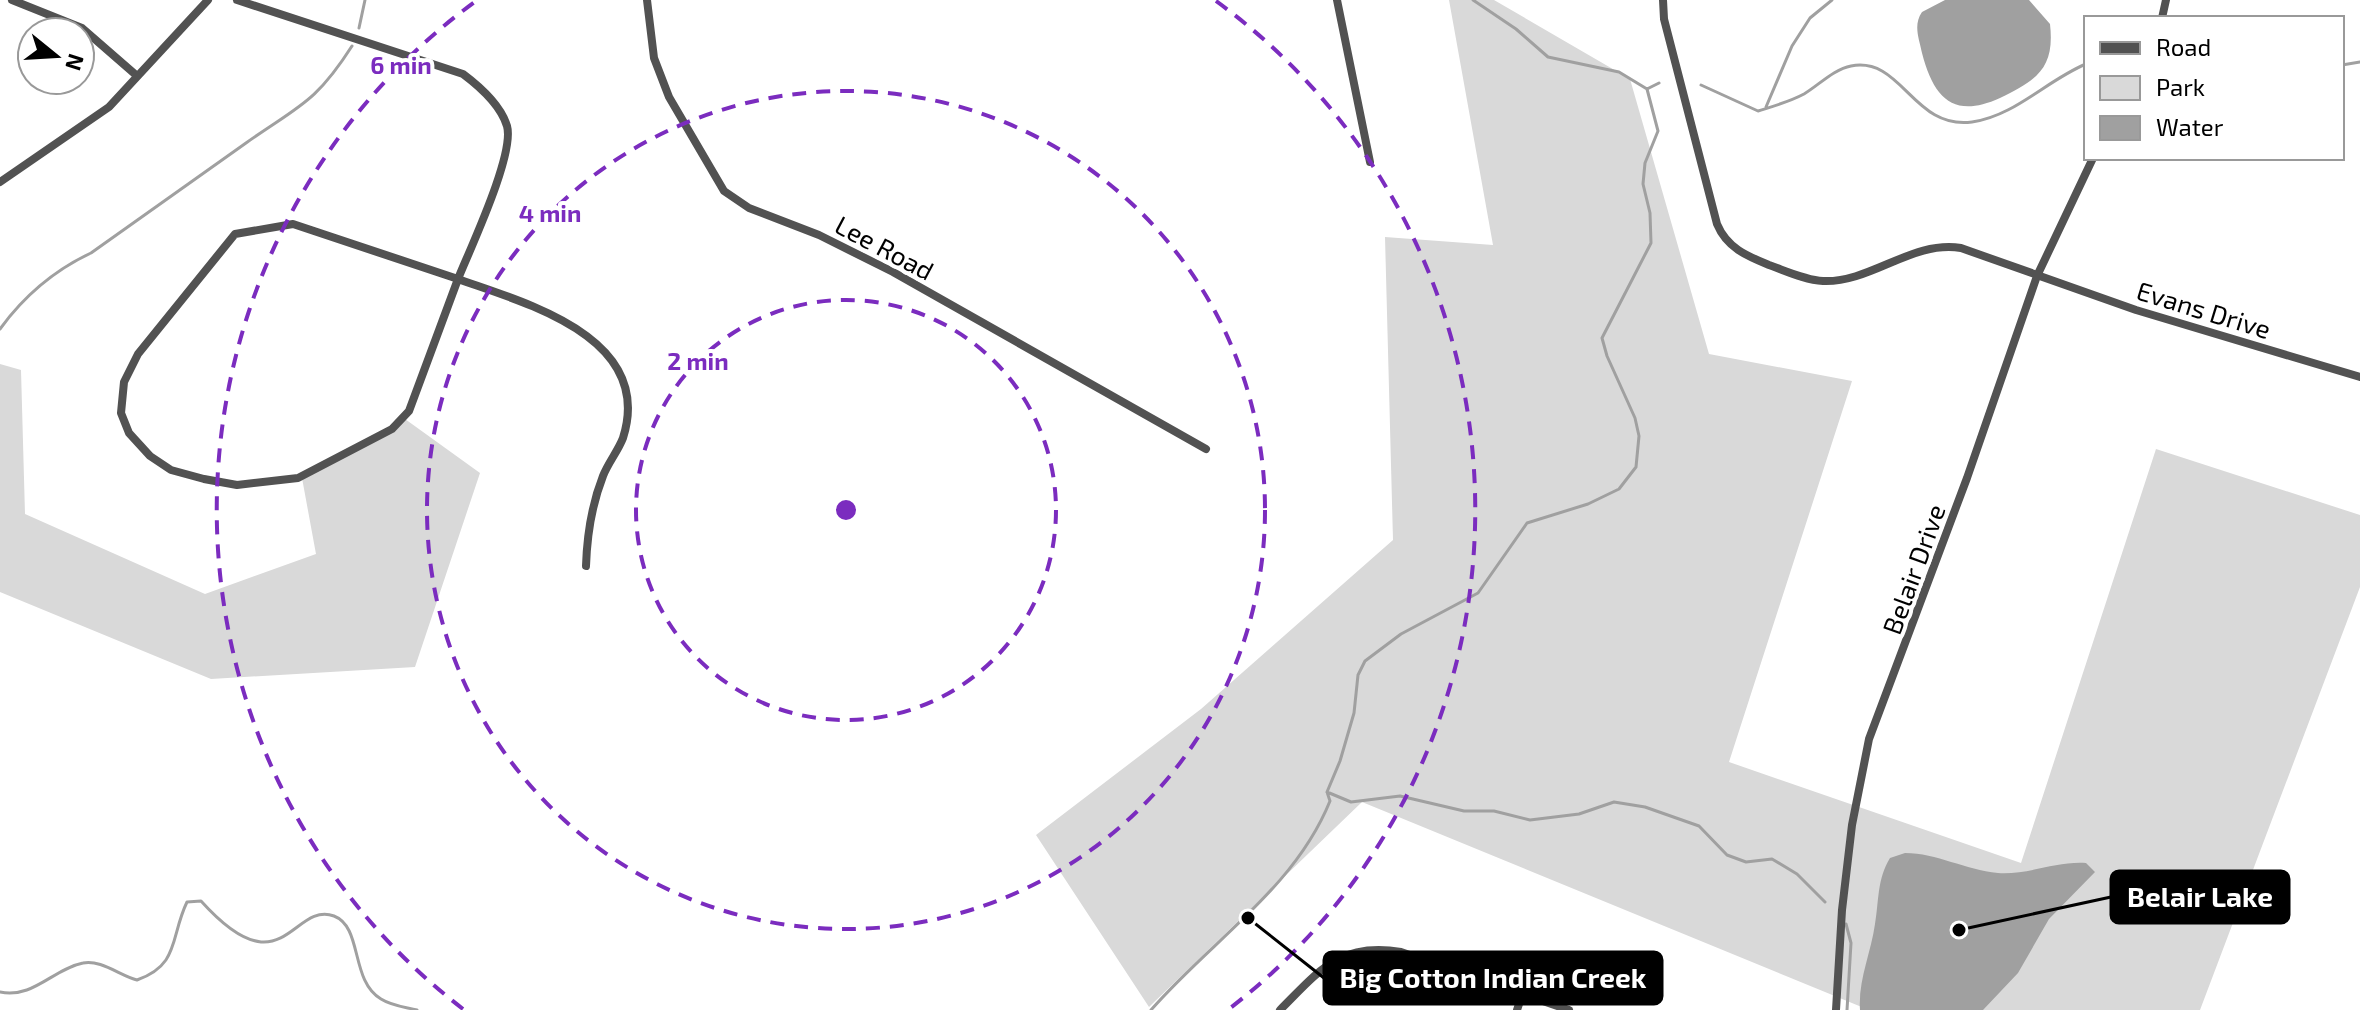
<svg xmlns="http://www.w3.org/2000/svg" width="2360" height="1010" font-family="'Exo 2',sans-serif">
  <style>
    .green { fill: #d9d9d9 }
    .water { fill: #a0a0a0 }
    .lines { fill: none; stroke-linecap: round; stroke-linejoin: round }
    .stream { stroke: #a0a0a0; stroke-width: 3 }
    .street { stroke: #525252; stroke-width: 8 }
    .ring { fill: none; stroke: #7b2cbf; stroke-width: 4; stroke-dasharray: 14 10 }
    .labels { text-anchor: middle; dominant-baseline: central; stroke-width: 8; stroke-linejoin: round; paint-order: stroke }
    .street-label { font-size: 26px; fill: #000; stroke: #fff }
    .centre { fill: #7b2cbf; stroke: #fff; stroke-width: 4 }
    .ring-label { font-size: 24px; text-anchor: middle; font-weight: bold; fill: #7b2cbf; stroke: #fff; stroke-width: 8; stroke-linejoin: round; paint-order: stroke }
    .leader { fill: none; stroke: #000; stroke-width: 3 }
    .callout-dot { fill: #000; stroke: #fff; stroke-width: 3 }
    .callout { fill: #000; stroke: #000; stroke-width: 3 }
    .callout-label { font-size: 28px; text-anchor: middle; font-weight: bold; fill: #fff }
  </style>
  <rect width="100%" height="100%" fill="#fff"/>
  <!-- green -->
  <path class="green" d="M1449 0H1494L1630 79 1709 354 1852 381 1729 762 2021 863 2156 449 2360 515V587L2200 1010H1869L1362 802 1149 1007 1036 835 1201 709 1393 540 1385 237 1493 245Z
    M0 364 21 370 25 514 205 594 316 554 302 478 405 419 480 473 415 667 211 679 0 592Z"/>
  <!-- water -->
  <path class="water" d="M1945 0H2029L2050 24C2055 68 2037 80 2000 98 1954 119 1934 99 1922 53 1919 38 1913 25 1922 12Z
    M1905 853C1937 853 1965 870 1998 873 2028 875 2056 861 2086 863L2095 872 2049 919 2018 973 1983 1010H1860C1858 980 1871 953 1875 924 1879 901 1877 879 1890 858Z"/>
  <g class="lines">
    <!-- stream -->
    <path class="stream" d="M359 28 365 0
      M2342 65 2360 62
      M1701 85 1758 111C1774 106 1789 102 1804 94 1819 85 1834 69 1851 66 1902 56 1913 130 1972 122 2015 116 2047 80 2086 64
      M1647 89 1659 83
      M1766 107 1792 46 1810 18 1832 0
      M0 329C24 296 55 270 91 253 143 216 194 180 246 143 298 106 315 104 352 46
      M1327 792 1351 802 1400 796 1464 811H1494L1530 820 1579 814 1614 802 1645 807 1699 826 1727 855 1746 862 1772 859 1797 874 1825 902
      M1846 924 1851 943 1847 1010
      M0 992C33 999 53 969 83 963 100 959 121 976 137 980 180 965 170 937 187 902L201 901C283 992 292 901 334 916 363 927 350 981 381 999 392 1006 405 1007 417 1010
      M1151 1010C1211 941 1295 888 1330 801L1327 792 1340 761 1354 713 1358 675 1365 661 1401 634 1478 593 1527 523 1588 504 1619 489 1636 467 1639 436 1635 418 1607 356 1602 338 1651 243 1650 213 1643 184 1645 163 1658 131 1647 89 1619 72 1548 57 1516 29 1473 0"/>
    <!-- street -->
    <path class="street" d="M12 0 82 28 136 75
      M237 0 463 74C479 86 501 106 507 126 515 154 470 249 458 279 525 303 655 337 623 438 618 451 608 463 603 476 592 504 587 536 586 566
      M647 0 654 58 669 97 724 191 749 208 819 235 893 272 1206 449
      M1337 0 1370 162
      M1663 0 1664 19 1717 224C1727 248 1747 256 1769 265 1786 271 1805 280 1823 281 1871 283 1912 240 1961 248L2136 310 2360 377
      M2162 18 2166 0
      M0 182 109 107 208 0
      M293 224 458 279 409 411 392 429 298 478 237 485 204 479 171 470 150 456 129 433 121 413 124 382 138 354 235 234Z
      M1280 1010C1320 970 1340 942 1401 952L1569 1010
      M1517 1010 1522 995
      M1836 1010 1842 910 1852 825 1869 739 1967 478 2037 276 2093 158"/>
  </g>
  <!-- distance rings -->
  <g class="ring">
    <circle cx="846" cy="510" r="210"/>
    <circle cx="846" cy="510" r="419"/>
    <path d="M463 1009A629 629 0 0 1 476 1M1216 1A629 629 0 0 1 1229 1009"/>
  </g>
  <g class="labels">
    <!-- street labels -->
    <g class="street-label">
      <text transform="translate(885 247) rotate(28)">Lee Road</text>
      <text transform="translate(2204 309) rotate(17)">Evans Drive</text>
      <text transform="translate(1913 569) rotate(-70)">Belair Drive</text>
    </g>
  </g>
  <circle cx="846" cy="510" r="12" class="centre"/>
  <g class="ring-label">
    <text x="401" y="74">6 min</text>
    <text x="550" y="222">4 min</text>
    <text x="698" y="370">2 min</text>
  </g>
  <!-- callouts -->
  <path class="leader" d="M1959 930L2111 897M1248 918L1324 978"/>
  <g class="callout-dot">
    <circle cx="1959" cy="930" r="8"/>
    <circle cx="1248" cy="918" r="8"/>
  </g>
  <g class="callout">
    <rect x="2111" y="871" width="178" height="52" rx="8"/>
    <rect x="1324" y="952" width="338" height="52" rx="8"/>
  </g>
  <g class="callout-label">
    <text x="2200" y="907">Belair Lake</text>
    <text x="1493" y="988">Big Cotton Indian Creek</text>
  </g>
  <!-- legend -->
  <rect x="2084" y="16" width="260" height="144" fill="#ffffff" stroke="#999999" stroke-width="2"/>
  <rect x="2100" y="42" width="40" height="12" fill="#525252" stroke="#999999" stroke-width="2"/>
  <text x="2156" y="56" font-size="24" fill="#000000">Road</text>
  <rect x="2100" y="76" width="40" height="24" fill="#d9d9d9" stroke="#999999" stroke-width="2"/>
  <text x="2156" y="96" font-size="24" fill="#000000">Park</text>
  <rect x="2100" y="116" width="40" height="24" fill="#a0a0a0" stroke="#999999" stroke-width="2"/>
  <text x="2156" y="136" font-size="24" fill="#000000">Water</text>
  <!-- north arrow -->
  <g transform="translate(56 56) rotate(108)"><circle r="38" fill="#ffffff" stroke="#999999" stroke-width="2"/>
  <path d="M0-6L14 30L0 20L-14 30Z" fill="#000000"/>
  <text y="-12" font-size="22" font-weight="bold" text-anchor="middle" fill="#000000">N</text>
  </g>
</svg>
